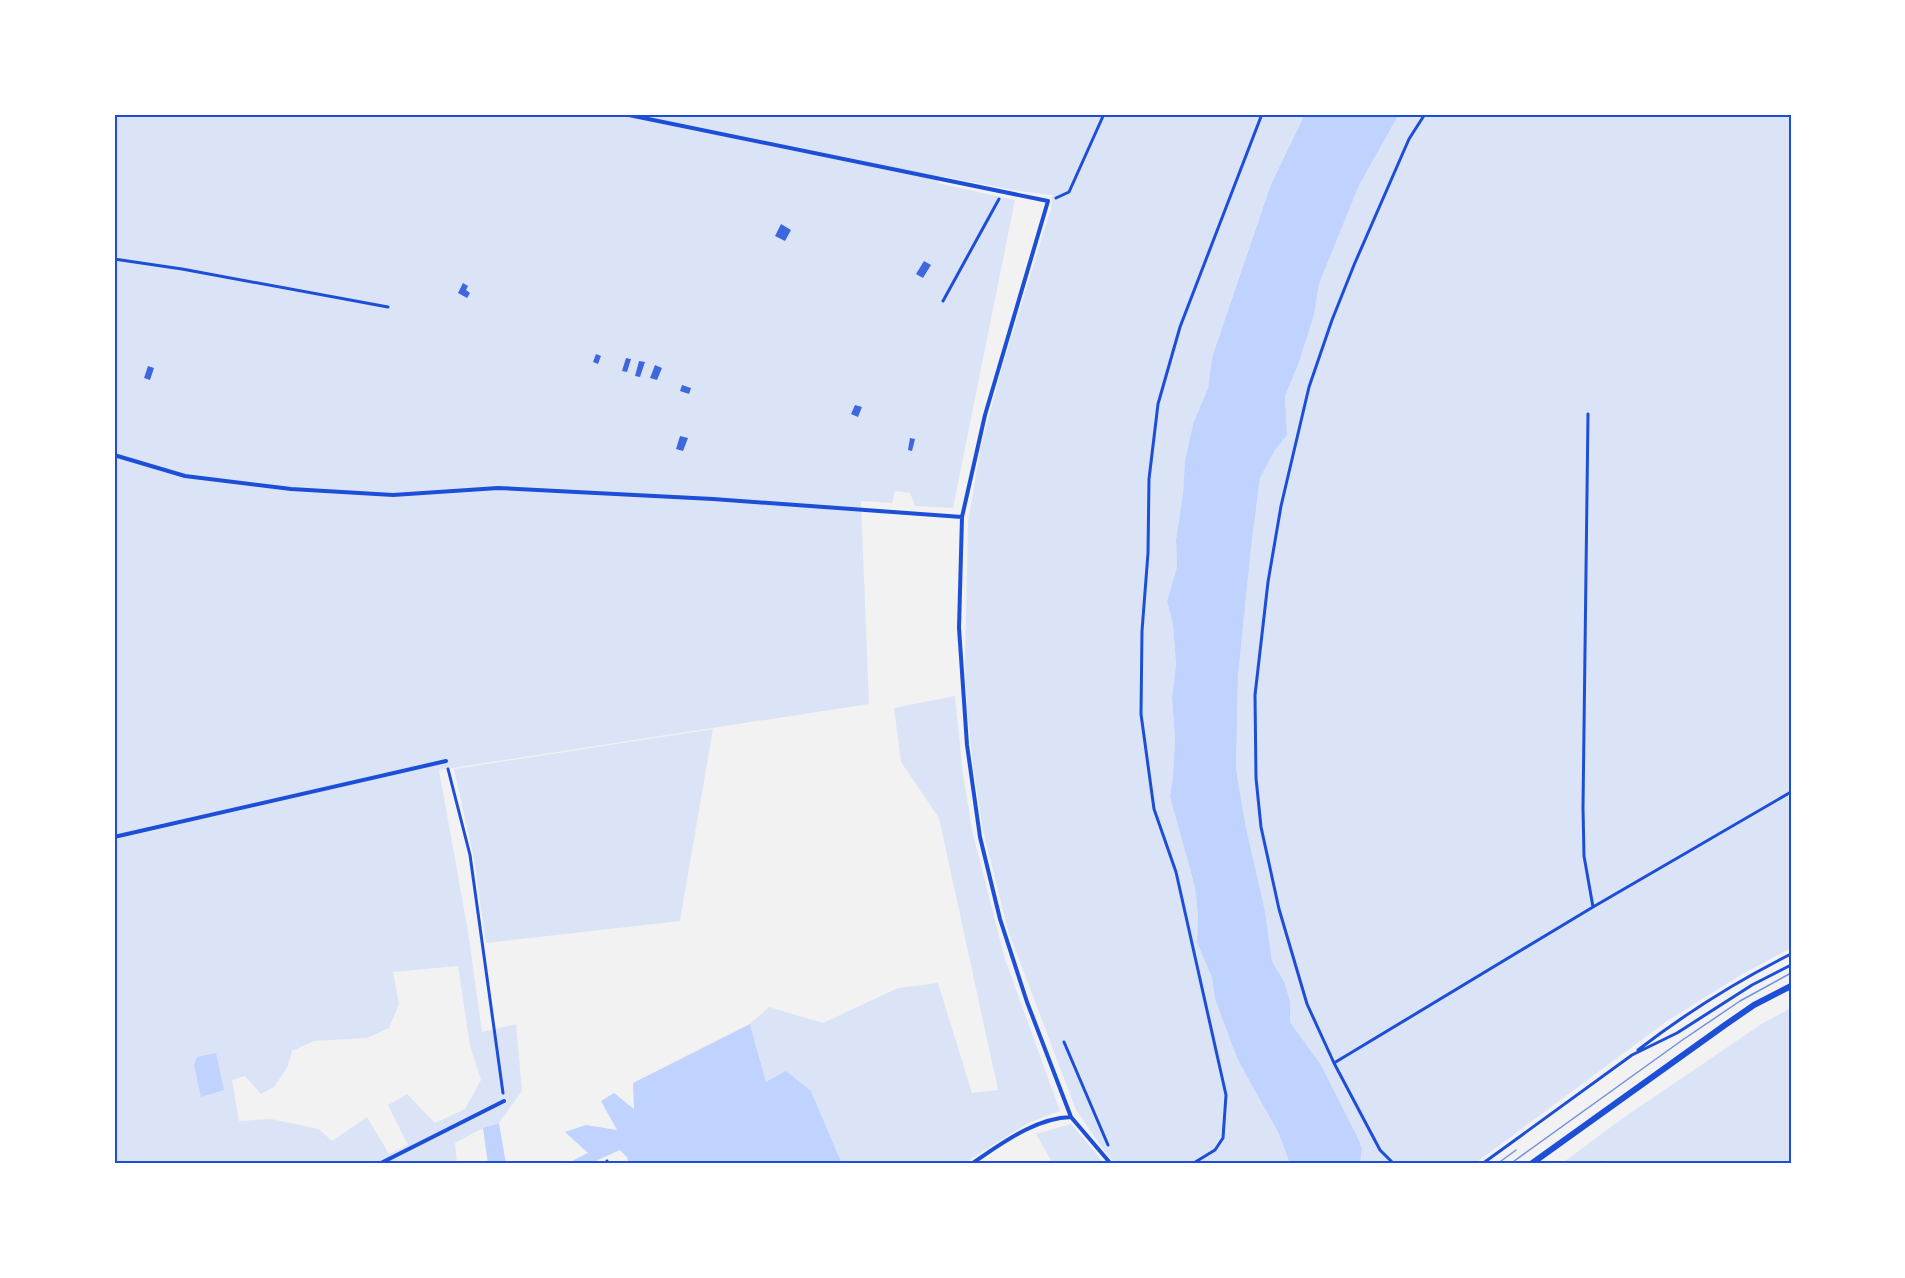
<svg xmlns="http://www.w3.org/2000/svg" width="1905" height="1278" font-family="'Open Sans',sans-serif">
  <style>
    .green { fill: #dbe4f7; fill-rule: evenodd }
    .water { fill: #bfd3fe }
    .building { fill: #3d67dc }
    .lines { fill: none; stroke-linecap: round; stroke-linejoin: round }
    .path { stroke: #1d4ed8; stroke-width: 3 }
    .service { stroke: #1d4ed8; stroke-width: 4 }
    .minor { stroke: #1d4ed8; stroke-width: 6 }
    .tram { stroke: #7290e2; stroke-width: 1.5 }
    .neatline { fill: none; stroke: #1d4ed8; stroke-width: 2 }
  </style>
  <rect width="100%" height="100%" fill="#f2f2f2"/>
  <!-- green -->
  <path class="green" d="M114 114H1305L1271 184 1212 356 1208 388 1193 424 1185 460 1183 494 1176 540 1177 567 1167 601 1173 625 1176 664 1172 698 1175 738 1173 776 1170 797 1195 887 1198 917 1197 942 1212 978 1215 999 1232 1045 1239 1062 1279 1134 1290 1164H1116L1103 1149 1076 1110 1008 930 983 831 972 759 967 707 965 662 968 522 981 446 1001 371 1051 208 1052 195 1019 191 940 176 937 183 1015 200 953 508 915 506 910 493 895 491 892 503 861 501 869 704 439 770 468 931 482 1032 516 1024 522 1091 499 1123 483 1128 455 1143 457 1164H114ZM458 966 470 1046 481 1080 465 1109 435 1123 407 1094 388 1105 408 1145 389 1154 367 1117 332 1141 319 1129 271 1119 239 1121 232 1080 245 1076 261 1094 274 1087 288 1066 292 1051 314 1041 367 1038 389 1028 399 1004 393 972Z
    M1399 114H1791V948L1744 973 1667 1021 1474 1164H1360L1362 1149 1358 1138 1321 1065 1290 1022V1002L1285 983 1272 961 1265 911 1245 823 1236 769 1238 676 1251 548 1260 478 1275 450 1287 435 1285 396 1298 365 1314 315 1319 284 1359 184Z
    M955 696 963 774 972 830 1005 959 1060 1111 1028 1123 963 1164H842L811 1091 766 1082 750 1024 769 1007 823 1023 898 988 938 983 972 1093 998 1090 939 818 901 762 894 708Z
    M713 729 680 921 486 943 474 859 454 769Z
    M1791 1008V1164H1608L1607 1160 1601 1164H1561L1623 1118 1763 1023Z
    M1071 1124 1105 1164H1053L1036 1134Z"/>
  <!-- water -->
  <path class="water" d="M1305 114H1399L1359 185 1319 284 1314 315 1298 365 1285 396 1287 435 1275 450 1260 478 1251 548 1238 676 1236 769 1245 823 1265 911 1272 961 1285 983 1290 1002V1022L1321 1065 1358 1138 1362 1149 1360 1164H1290L1279 1134 1239 1062 1232 1045 1215 999 1212 978 1197 942 1198 917 1195 887 1170 797 1173 776 1175 738 1172 698 1176 664 1173 625 1167 601 1177 567 1176 540 1183 494 1185 460 1193 424 1208 388 1212 357 1271 184Z
    M750 1024 766 1082 786 1071 811 1091 842 1164H629L627 1157 620 1150 589 1164H566L588 1153 565 1132 586 1125 617 1130 601 1101 614 1093 634 1109 633 1083Z
    M216 1053 224 1090 201 1097 194 1065 197 1057Z
    M499 1123 506 1164H488L483 1128Z"/>
  <!-- building -->
  <path class="building" d="M781 224 791 230 785 241 775 236Z
    M924 261 931 265 923 278 916 274Z
    M463 283 468 286 466 290 470 293 467 298 458 293Z
    M596 354 601 356 598 364 593 362Z
    M626 358 631 359 627 372 622 371Z
    M639 361 645 362 640 377 635 376Z
    M655 365 662 368 657 380 650 378Z
    M148 366 154 368 150 380 144 378Z
    M682 385 691 388 689 394 680 391Z
    M855 405 862 407 858 417 851 414Z
    M680 436 688 438 683 451 676 449Z
    M910 438 915 439 912 451 908 450Z"/>
  <g class="lines">
    <!-- path -->
    <path class="path" d="M1056 198 1069 192 1104 114
      M114 259 182 269 388 307
      M943 301 999 199
      M1588 414 1583 808 1584 856 1593 907
      M448 769 470 855 503 1093
      M1064 1042 1108 1145
      M1638 1050C1686 1013 1737 981 1791 954
      M1334 1063 1593 907 1791 792
      M607 1161 608 1164
      M1192 1164 1215 1150 1223 1138 1226 1095 1176 872 1154 809 1141 714 1142 631 1148 553 1149 479 1158 404 1180 327 1262 114
      M1394 1164 1380 1150 1334 1063 1307 1004 1279 909 1261 827 1256 778 1255 695 1268 582 1281 506 1309 387 1332 320 1354 265 1409 139 1425 114
      M1482 1164 1632 1055 1677 1033 1752 985 1791 965"/>
    <!-- service -->
    <path class="service" d="M624 114 1048 201 985 415 962 517 959 628 967 745 980 837 1000 919 1027 1002 1071 1117
      M114 455 185 476 291 489 393 495 498 488 713 499 962 517
      M114 837 446 761
      M379 1164 504 1101
      M971 1164C1000 1145 1034 1118 1071 1117L1111 1164"/>
    <!-- minor -->
    <path class="minor" d="M1531 1164 1725 1025 1754 1005 1791 986"/>
    <!-- tram -->
    <path class="tram" d="M1497 1164 1516 1150
      M1510 1164 1681 1041 1740 1001 1791 973"/>
  </g>
  <!-- border -->
  <rect width="1905" height="1278" fill="none" stroke="#ffffff" stroke-width="231"/>
  <rect x="116" y="116" width="1674" height="1046" class="neatline"/>
</svg>
